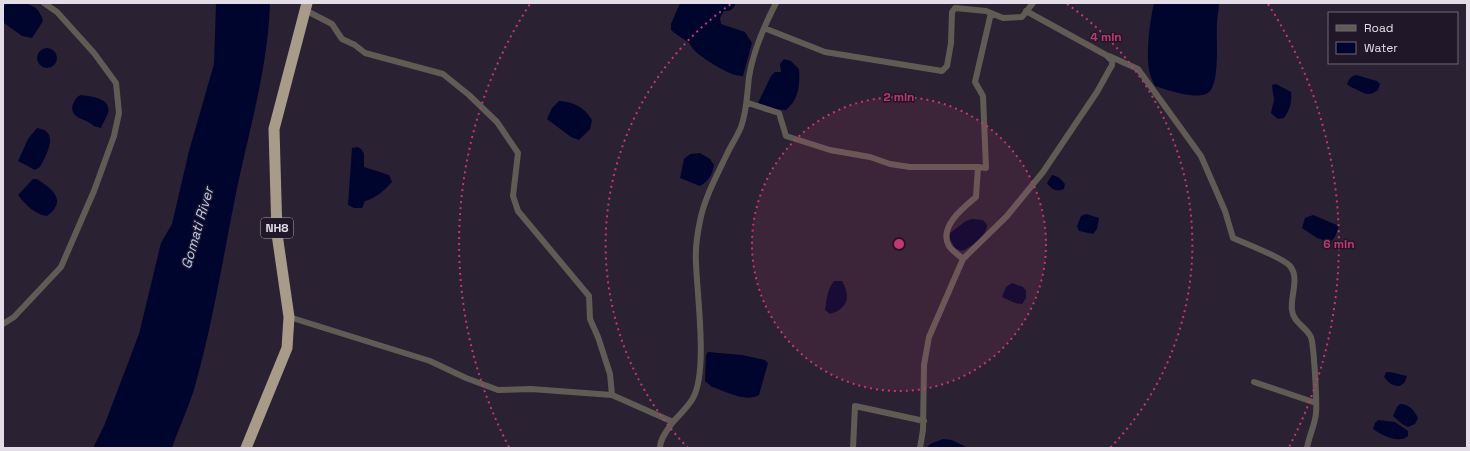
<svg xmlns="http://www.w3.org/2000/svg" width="1470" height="451" font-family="'Space Grotesk',sans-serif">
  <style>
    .water { fill: #00052d }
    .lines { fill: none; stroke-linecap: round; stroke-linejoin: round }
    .minor { stroke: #615c53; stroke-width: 6 }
    .trunk { stroke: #a89c89; stroke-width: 11 }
    .ring { fill: none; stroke: #c73670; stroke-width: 2; stroke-dasharray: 2 4 }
    .labels { text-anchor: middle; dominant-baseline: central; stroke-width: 3; stroke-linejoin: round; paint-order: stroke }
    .shield { fill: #201828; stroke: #a8a2ae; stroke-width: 1 }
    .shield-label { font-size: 12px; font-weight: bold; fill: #e3dde8 }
    .water-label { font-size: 14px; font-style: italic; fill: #b2cbf6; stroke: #201828 }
    .centre { fill: #c73670; stroke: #201828; stroke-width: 2 }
    .ring-label { font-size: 12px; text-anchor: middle; font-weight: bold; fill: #c73670; stroke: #201828; stroke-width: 3; stroke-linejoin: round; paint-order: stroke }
  </style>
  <rect width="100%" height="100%" fill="#2a2132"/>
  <!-- water -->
  <path class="water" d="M6 3C23 3 38 1 43 21L32 38 22 36 4 23 3 9Z
    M216 3H270C268 68 249 130 236 193 223 258 213 322 195 386 189 407 179 427 172 448H93L104 426 139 334 161 243 172 224 189 151 214 64Z
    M680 3H736C733 10 731 11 724 11L720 18 721 24 745 32 752 43 743 76C731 77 703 59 694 50 692 48 691 45 689 43 685 39 676 35 671 30V24Z
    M1154 3H1219C1219 10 1217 17 1217 24 1216 39 1220 79 1210 91 1201 102 1167 90 1155 86 1153 82 1151 78 1150 74 1145 58 1150 20 1154 3Z
    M37 58a10 10 0 1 1 20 0a10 10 0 1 1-20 0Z
    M784 59 791 61 799 69C800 85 799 99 786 110L772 109 758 103 771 76 775 72H781L780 64Z
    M1356 75 1377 81 1380 84 1378 90 1371 94H1366L1349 86 1347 84C1349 79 1351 76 1356 75Z
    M1276 84 1291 92C1292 102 1290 110 1284 118L1278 119 1271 113 1274 100 1272 85Z
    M81 95C90 96 112 98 108 113 106 118 103 123 101 128 95 127 94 126 90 123 82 118 69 117 73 104 75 100 76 97 81 95Z
    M559 101C574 102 584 107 592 120L590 129 579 140 571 137 547 119 552 108Z
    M37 128C60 131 47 154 40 167L35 170 18 161 28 139Z
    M358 147 362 150 364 154V167L389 175 392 182C384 191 376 198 365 201L362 208H354L348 205 352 148Z
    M700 153 710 159 714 165C712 175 709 181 700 186L680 178 684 159 690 154Z
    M1052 175C1058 176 1061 179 1065 184L1064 189C1056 192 1052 190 1047 183Z
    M37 179C52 189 68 200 47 216 34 214 26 205 18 195L33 179Z
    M1086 214 1099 218 1097 229 1093 234 1079 231 1077 226 1081 216Z
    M1313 215 1339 226 1335 237 1330 242 1317 238 1302 228 1305 218Z
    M972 219 983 220 987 225C987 236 971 247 962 251L955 248 950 239V233L966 221Z
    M834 281H842C851 296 848 309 830 314L825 310C827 299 827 290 834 281Z
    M1012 283 1023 287 1026 291V298L1022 304 1015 303 1002 297 1006 287Z
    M708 352 742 355 765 360 768 363 759 395C745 403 726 391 712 387L705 381 706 355Z
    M1386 372H1390L1407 376 1405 382 1400 386C1392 386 1389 383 1384 377Z
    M1400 404C1409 404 1414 410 1418 418L1415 424 1408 427 1402 424 1393 416 1397 407Z
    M1378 420 1395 422 1408 431V436C1406 437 1404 439 1402 439 1393 441 1380 434 1373 429L1375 423Z
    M943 439 952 440 968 448H927L930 444Z"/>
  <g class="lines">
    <!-- minor -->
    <path class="minor" d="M305 10 332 24 342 39 355 45 365 53 443 74 469 95 497 122 518 153 513 196 518 211 589 296 590 319 598 337 610 374 612 395 673 422C668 429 660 438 660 448
      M764 28 825 52 942 71 947 66 951 43 952 12 955 8 986 11 1003 18 1022 17 1033 3
      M1109 56 1138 69 1201 156 1225 211 1233 238C1245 243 1283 258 1290 266 1300 278 1290 296 1292 310 1293 322 1306 327 1311 337 1314 346 1317 402 1316 413 1315 425 1309 436 1307 448
      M748 103 779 113 786 136 830 150 870 157 890 164 910 167H978L976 197C964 207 938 227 949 246 952 251 959 255 963 259
      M978 167 986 168 983 96 975 82 991 13
      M289 317 430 361 466 378 498 390 531 389 612 395
      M3 324 14 317 61 267 94 191 114 136 119 113 116 83 94 53 57 12 44 3
      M1254 382 1316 403
      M673 422C680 414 688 407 693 398 708 371 697 296 696 263 695 249 697 235 700 221 704 199 717 175 727 154 731 145 737 137 741 127 747 111 747 94 749 77 753 52 764 26 776 3
      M853 448 855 406 924 421
      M920 448 923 430 924 365 929 337 963 259 1007 216 1043 172 1097 92 1112 65V61L1106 55 1026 11"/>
    <!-- trunk -->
    <path class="trunk" d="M246 448 287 348 289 317 277 234 274 129 307 3"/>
  </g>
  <!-- distance rings -->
  <circle cx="899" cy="244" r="147" fill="#c73670" fill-opacity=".12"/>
  <g class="ring">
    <circle cx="899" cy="244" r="147"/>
    <path d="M688 448A293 293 0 0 1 731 4M1067 4A293 293 0 0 1 1110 448"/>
    <path d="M509 447A440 440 0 0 1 530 4M1268 4A440 440 0 0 1 1289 447"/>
  </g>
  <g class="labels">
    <!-- shield labels -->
    <rect class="shield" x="261" y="218" width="32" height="20" rx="3"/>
    <g class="shield-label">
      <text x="277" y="228">NH8</text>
    </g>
    <!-- water labels -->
    <g class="water-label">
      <text transform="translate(197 228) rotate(-74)">Gomati River</text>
    </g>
  </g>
  <circle cx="899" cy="244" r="6" class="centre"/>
  <g class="ring-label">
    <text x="1106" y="41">4 min</text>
    <text x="899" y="101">2 min</text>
    <text x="1339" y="248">6 min</text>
  </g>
  <!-- border -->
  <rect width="1470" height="451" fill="none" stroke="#e3dde8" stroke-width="8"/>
  <!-- legend -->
  <rect x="1328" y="12" width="130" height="52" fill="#201828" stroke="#6e6775"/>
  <rect x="1336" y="25" width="20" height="6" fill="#615c53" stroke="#6e6775"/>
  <text x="1364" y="32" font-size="12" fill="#e3dde8">Road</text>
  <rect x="1336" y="42" width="20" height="12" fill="#00052d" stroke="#6e6775"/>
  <text x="1364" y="52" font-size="12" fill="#e3dde8">Water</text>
</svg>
